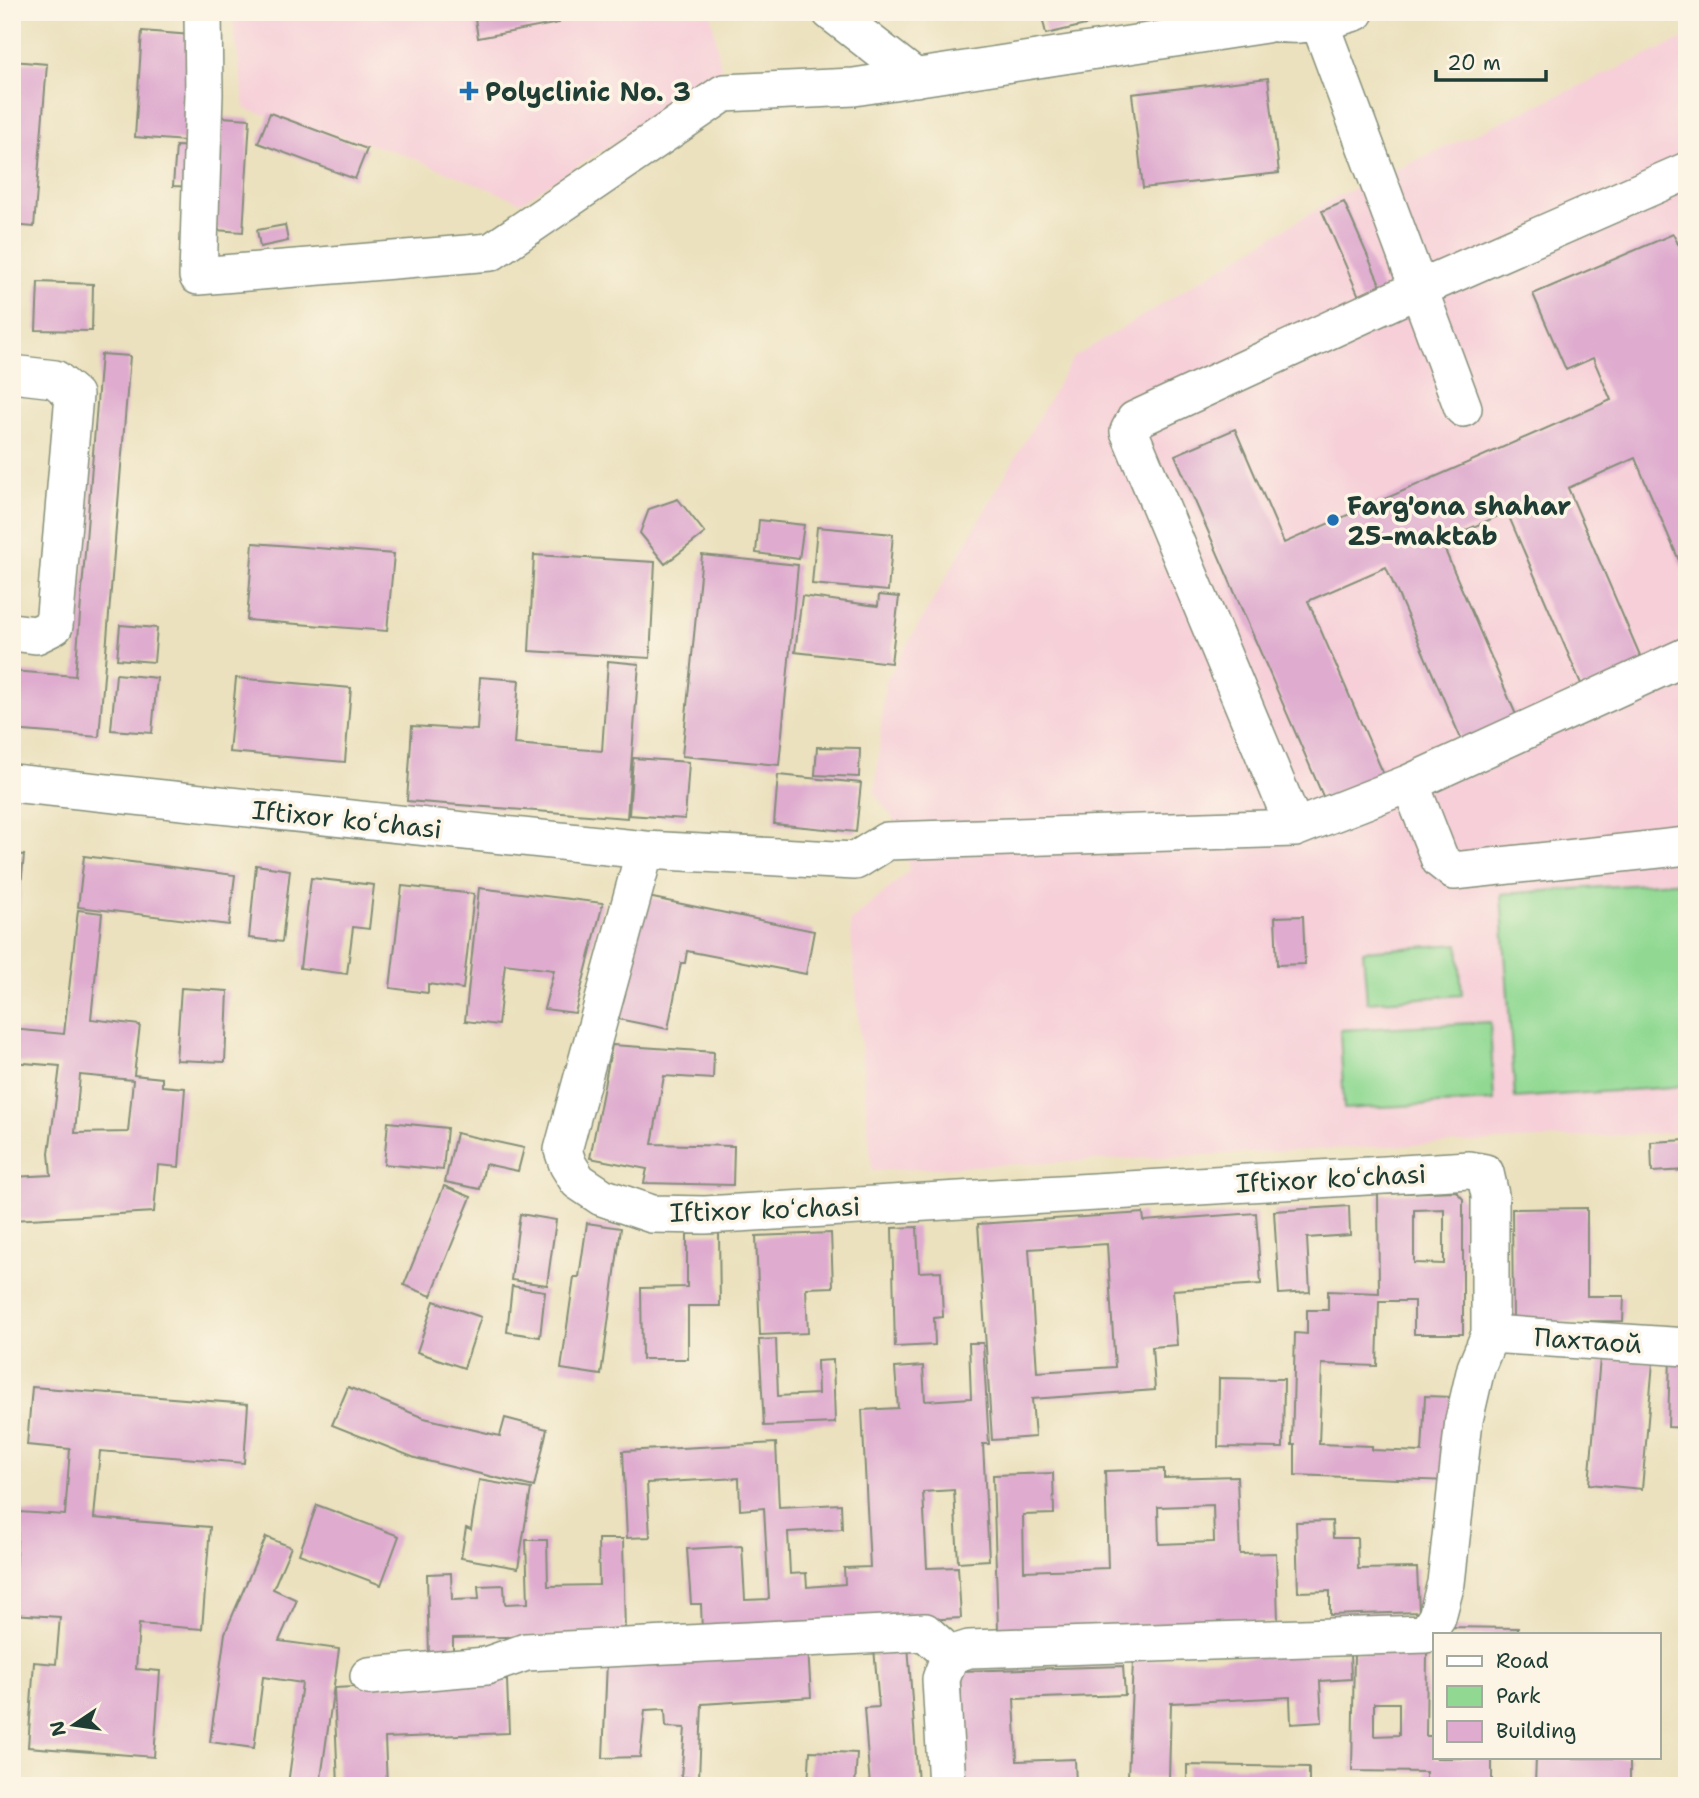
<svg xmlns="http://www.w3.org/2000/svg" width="1699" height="1798" font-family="'Shantell Sans',sans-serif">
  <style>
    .built { fill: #f6cfd8 }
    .park { fill: #91d993; stroke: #588b64; stroke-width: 2 }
    .building { fill: #dfaccf; fill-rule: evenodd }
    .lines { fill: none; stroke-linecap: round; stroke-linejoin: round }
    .minor-casing { stroke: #858f79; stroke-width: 40 }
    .minor { stroke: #fff; stroke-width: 37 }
    .poi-dot { fill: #1f6fb2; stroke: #fcf5e5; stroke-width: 2.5 }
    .labels { text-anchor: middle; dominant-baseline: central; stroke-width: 7; stroke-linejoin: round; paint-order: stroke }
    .poi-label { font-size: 26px; font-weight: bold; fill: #1f3d34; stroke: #fcf5e5; text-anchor: start }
    .street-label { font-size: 26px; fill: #1f3d34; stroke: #fcf5e5 }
  </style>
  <rect width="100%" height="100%" fill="#fcf5e5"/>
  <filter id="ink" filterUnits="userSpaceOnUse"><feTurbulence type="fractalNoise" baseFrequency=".0143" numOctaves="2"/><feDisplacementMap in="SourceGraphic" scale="14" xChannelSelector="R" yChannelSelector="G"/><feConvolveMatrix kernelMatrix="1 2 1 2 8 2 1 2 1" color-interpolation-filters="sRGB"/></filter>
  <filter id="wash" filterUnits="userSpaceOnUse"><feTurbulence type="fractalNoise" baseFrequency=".00686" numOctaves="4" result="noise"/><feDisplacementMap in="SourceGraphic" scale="28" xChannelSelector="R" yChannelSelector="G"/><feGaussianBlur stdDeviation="1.57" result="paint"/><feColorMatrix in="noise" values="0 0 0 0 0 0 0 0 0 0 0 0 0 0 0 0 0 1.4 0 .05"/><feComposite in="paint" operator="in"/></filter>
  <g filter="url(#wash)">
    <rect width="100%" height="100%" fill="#ebe1be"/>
    <!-- built -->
    <path class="built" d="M232 12H711L722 74 521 202 400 153 245 109Z
      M1687 37V1132L872 1171 850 922 909 871 903 832 875 794 885 683 1073 358 1340 195Z"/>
    <!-- park -->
    <path class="park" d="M1687 881V1086L1515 1098 1501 894Z
      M1458 944 1462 995 1367 1002 1363 951Z
      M1490 1022 1494 1101 1344 1109 1340 1030Z"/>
    <g id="blocks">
      <!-- building -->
      <path class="building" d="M474 12H557L559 23 478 38Z
        M1041 12H1128L1129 15 1046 34Z
        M142 31 191 35 185 141 135 137Z
        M12 61 47 64 34 227 12 225Z
        M1268 78 1279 173 1143 188 1132 94Z
        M270 113 367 149 355 179 258 143Z
        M222 117 250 119 243 232 215 230Z
        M176 146 198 147 195 187 173 186Z
        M1344 202 1383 291 1361 301 1322 211Z
        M285 225 288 241 260 247 257 230Z
        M1673 234 1678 244 1687 240V579L1635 458 1568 488 1645 667 1585 693 1507 512 1441 541 1520 724 1465 748 1386 567 1308 601 1384 775 1325 801 1175 455 1235 429 1284 543 1611 400 1593 358 1566 370 1533 294Z
        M38 282 93 284 92 331 36 330Z
        M101 354 130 356 99 737 12 730V671L75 676Z
        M678 499 705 533 665 564 640 533 649 509Z
        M759 520 804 525 799 559 756 553Z
        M817 527 893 534 888 591 812 584Z
        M253 543 394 554 387 631 247 620Z
        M534 555 655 562 650 658 529 651Z
        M702 555 798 565 779 765 682 756Z
        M879 595 899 597 891 663 795 652 802 596 878 606Z
        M120 625 157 628 154 662 117 659Z
        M608 661 639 664 627 818 407 801 412 726 477 730 480 677 519 680 514 744 602 751Z
        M116 674 157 678 152 733 111 730Z
        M236 678 351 688 345 762 229 752Z
        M817 747 860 748 859 777 815 775Z
        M633 758 689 762 685 819 629 815Z
        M778 775 861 783 856 832 774 824Z
        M12 854 24 855 17 926 12 925Z
        M84 856 235 875 229 925 78 907Z
        M256 865 290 870 282 942 249 938Z
        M311 878 374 885 369 929 353 927 347 974 300 968Z
        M402 886 474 894 463 989 428 984V993L390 988Z
        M479 888 603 903 575 1013 544 1009 554 970 505 964 498 1025 465 1021Z
        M643 896 814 931 806 974 687 951 685 963H681L668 1029 618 1019Z
        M78 910 102 913 91 1019 140 1025 134 1075 162 1078V1086L185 1088 179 1167 158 1165 154 1212 12 1220V1177L51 1175 49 1153 60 1066 12 1062V1029L64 1034ZM80 1075 133 1080 128 1132 75 1133Z
        M1303 916 1305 964 1277 965 1275 917Z
        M181 988 228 991 225 1062 176 1060Z
        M612 1045 714 1052 713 1079 664 1076 652 1144 734 1146 733 1185 644 1183 647 1169 590 1158Z
        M388 1122 447 1128 443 1170 384 1164Z
        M456 1133 524 1148 518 1171 485 1164 480 1189 445 1182Z
        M1687 1140V1170L1652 1172 1651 1142Z
        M444 1186 471 1197 431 1296 404 1285Z
        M1456 1191 1463 1199V1334H1414V1301H1379L1377 1366 1322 1364 1319 1444 1372 1446V1450L1422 1452 1425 1396 1452 1397 1449 1481 1295 1475V1445H1292L1295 1333 1307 1334V1310H1328V1291L1379 1293 1378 1194ZM1444 1209V1264L1414 1263V1210Z
        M1349 1206 1350 1235 1307 1238 1310 1292 1279 1294 1274 1211Z
        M1587 1208V1296H1624L1623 1321 1513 1322 1512 1209Z
        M1143 1213 1144 1221 1256 1213 1261 1284 1173 1290 1177 1345 1152 1347 1155 1390 1032 1399 1035 1437 992 1440 978 1224ZM1107 1244 1115 1367 1037 1372 1029 1249Z
        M520 1214 556 1220 547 1285 511 1280Z
        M587 1223 621 1228 601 1375 561 1369 574 1277H579Z
        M917 1227 919 1272 941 1271 943 1317 934 1318 935 1345 895 1347 892 1228Z
        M719 1233 720 1306H688V1359H642L641 1288 687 1287V1234Z
        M831 1233 833 1287 806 1288 808 1333 760 1335 756 1236Z
        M512 1286 545 1291 540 1337 507 1332Z
        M434 1301 481 1317 464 1368 417 1352Z
        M776 1339 778 1396 818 1394 817 1361 833 1360 835 1423 764 1426 759 1340Z
        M969 1343H983L989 1444H983L989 1560 958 1562 954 1490 923 1492 927 1568 958 1567 961 1618 702 1632 701 1604H691L687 1549 742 1546 745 1600 769 1599 764 1508 740 1510 739 1478 647 1483 650 1537 627 1538 623 1451 776 1443 779 1507 841 1504 842 1529 788 1532 790 1574 806 1573 807 1587 845 1584 844 1568 870 1567 862 1410 898 1408 895 1368 923 1366 925 1401 971 1398Z
        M1670 1355 1687 1356V1428L1668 1427Z
        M1600 1358 1653 1362 1642 1489 1589 1484Z
        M1219 1378 1284 1379 1283 1448 1218 1447Z
        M32 1387 248 1404 244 1463 100 1451 94 1518 210 1527 202 1629 139 1624 136 1669 160 1671 154 1757 28 1747 34 1662 56 1664 60 1617 12 1614 19 1512 65 1515 70 1449 27 1445Z
        M348 1387 424 1418 500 1436 505 1418 547 1429 534 1487 415 1458 332 1425Z
        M1164 1469V1478L1237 1476 1240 1554 1276 1553 1278 1621 998 1630 993 1475 1053 1473 1054 1514 1023 1515 1024 1571 1108 1568 1105 1471ZM1213 1505 1214 1542 1159 1544 1158 1507Z
        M479 1480 531 1489 518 1568 461 1558 466 1528 471 1530Z
        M317 1505 399 1536 381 1585 299 1554Z
        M1332 1521 1333 1538H1357L1358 1569 1417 1568 1419 1612 1330 1615V1591L1298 1592 1296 1522Z
        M266 1537 291 1547 273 1589 297 1600 279 1641 339 1649 320 1786 288 1784 302 1683 263 1677 254 1748 210 1742 225 1633Z
        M598 1539H623L625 1635 453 1638V1657L429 1658 427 1574 451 1573 452 1600 479 1599 478 1586 504 1585 505 1604 528 1603 526 1540H547L548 1586 599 1585Z
        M1443 1627 1518 1628V1635H1443Z
        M908 1645 918 1783 870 1786 864 1708 879 1707 874 1648Z
        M808 1648 811 1697 702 1704 699 1778 681 1777 685 1728 666 1727 665 1709 645 1710 640 1757 603 1758 607 1661Z
        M1354 1652 1427 1653 1426 1736H1435V1758H1492V1783H1512V1786H1426V1772L1352 1771ZM1374 1703H1399V1735L1374 1736Z
        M1350 1654 1351 1679 1320 1681 1322 1722 1291 1724 1290 1697 1171 1703 1169 1779 1128 1777 1133 1661Z
        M1123 1666 1125 1695 1014 1699 1017 1761 1075 1759 1076 1786H963L960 1671Z
        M507 1680 509 1733 385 1738 387 1786H338L334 1688Z
        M810 1751 857 1753 855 1786H808Z
        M1536 1758H1630V1785L1535 1784Z
        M1187 1765 1309 1767V1786H1187Z"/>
    </g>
  </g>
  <g filter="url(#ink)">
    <use href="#blocks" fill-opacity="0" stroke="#858f79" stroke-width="2"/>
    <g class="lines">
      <defs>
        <path id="minor" d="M203 12 204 94 198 276 491 252 724 93 854 87 1266 24
          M831 12 916 78
          M1243 15C1284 30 1315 25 1355 12
          M1320 24 1463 408
          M12 374 55 379 74 395 54 626 36 635 12 632
          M12 783 645 850 563 1150 568 1165 578 1181 602 1197 652 1214 705 1215 1469 1170 1485 1173 1490 1195V1334L1476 1368 1464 1420 1446 1583 1437 1617 1426 1634 969 1649 950 1655 941 1679 947 1786
          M1410 783 1440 860 1454 871 1687 846
          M1295 828 1129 431 1135 420 1418 289 1687 171
          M645 850 855 861 887 841 1295 828 1410 783 1687 656
          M1490 1334 1687 1347
          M369 1676 486 1666 526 1652 925 1632 950 1655"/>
      </defs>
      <!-- minor casing -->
      <use href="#minor" class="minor-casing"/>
      <!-- minor -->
      <use href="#minor" class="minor"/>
    </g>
  </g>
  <!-- markers -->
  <g class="poi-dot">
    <path d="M465.5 80.5h7v7h7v7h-7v7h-7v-7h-7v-7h7z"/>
    <circle cx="1333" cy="520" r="7"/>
  </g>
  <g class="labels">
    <!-- poi labels -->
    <g class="poi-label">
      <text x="485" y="91">Polyclinic No. 3</text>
      <text x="1347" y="505">Farg'ona shahar<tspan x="1347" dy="30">25-maktab</tspan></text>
    </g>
    <!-- street labels -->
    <g class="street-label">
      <text transform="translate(347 819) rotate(6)">Iftixor koʻchasi</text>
      <text transform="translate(1331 1178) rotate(-3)">Iftixor koʻchasi</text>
      <text transform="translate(765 1209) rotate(-2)">Iftixor koʻchasi</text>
      <text transform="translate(1588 1340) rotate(4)">Пахтаой</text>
    </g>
  </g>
  <!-- margin -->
  <rect width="1699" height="1798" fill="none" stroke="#fcf5e5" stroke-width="42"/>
  <!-- legend -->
  <rect x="1433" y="1633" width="228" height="126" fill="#fcf5e5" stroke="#a4ab9e" stroke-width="2"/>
  <rect x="1447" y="1656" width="35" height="10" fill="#ffffff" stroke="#a4ab9e" stroke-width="2"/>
  <text x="1496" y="1668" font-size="21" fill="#1f3d34">Road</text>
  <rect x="1447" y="1686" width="35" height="21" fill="#91d993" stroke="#a4ab9e" stroke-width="2"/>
  <text x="1496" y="1703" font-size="21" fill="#1f3d34">Park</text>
  <rect x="1447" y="1721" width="35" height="21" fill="#dfaccf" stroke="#a4ab9e" stroke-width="2"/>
  <text x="1496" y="1738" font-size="21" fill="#1f3d34">Building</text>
  <!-- north arrow -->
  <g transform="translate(74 1725) rotate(257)" stroke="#fcf5e5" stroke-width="5" paint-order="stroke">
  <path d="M0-5L12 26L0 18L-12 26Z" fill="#1f3d34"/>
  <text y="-10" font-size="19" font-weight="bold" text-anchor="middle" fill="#1f3d34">N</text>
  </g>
  <!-- scale -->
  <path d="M1436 70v10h110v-10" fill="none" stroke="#1f3d34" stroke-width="3.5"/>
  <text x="1447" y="70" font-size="21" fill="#1f3d34" stroke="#fcf5e5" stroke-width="5" paint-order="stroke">20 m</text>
</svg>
